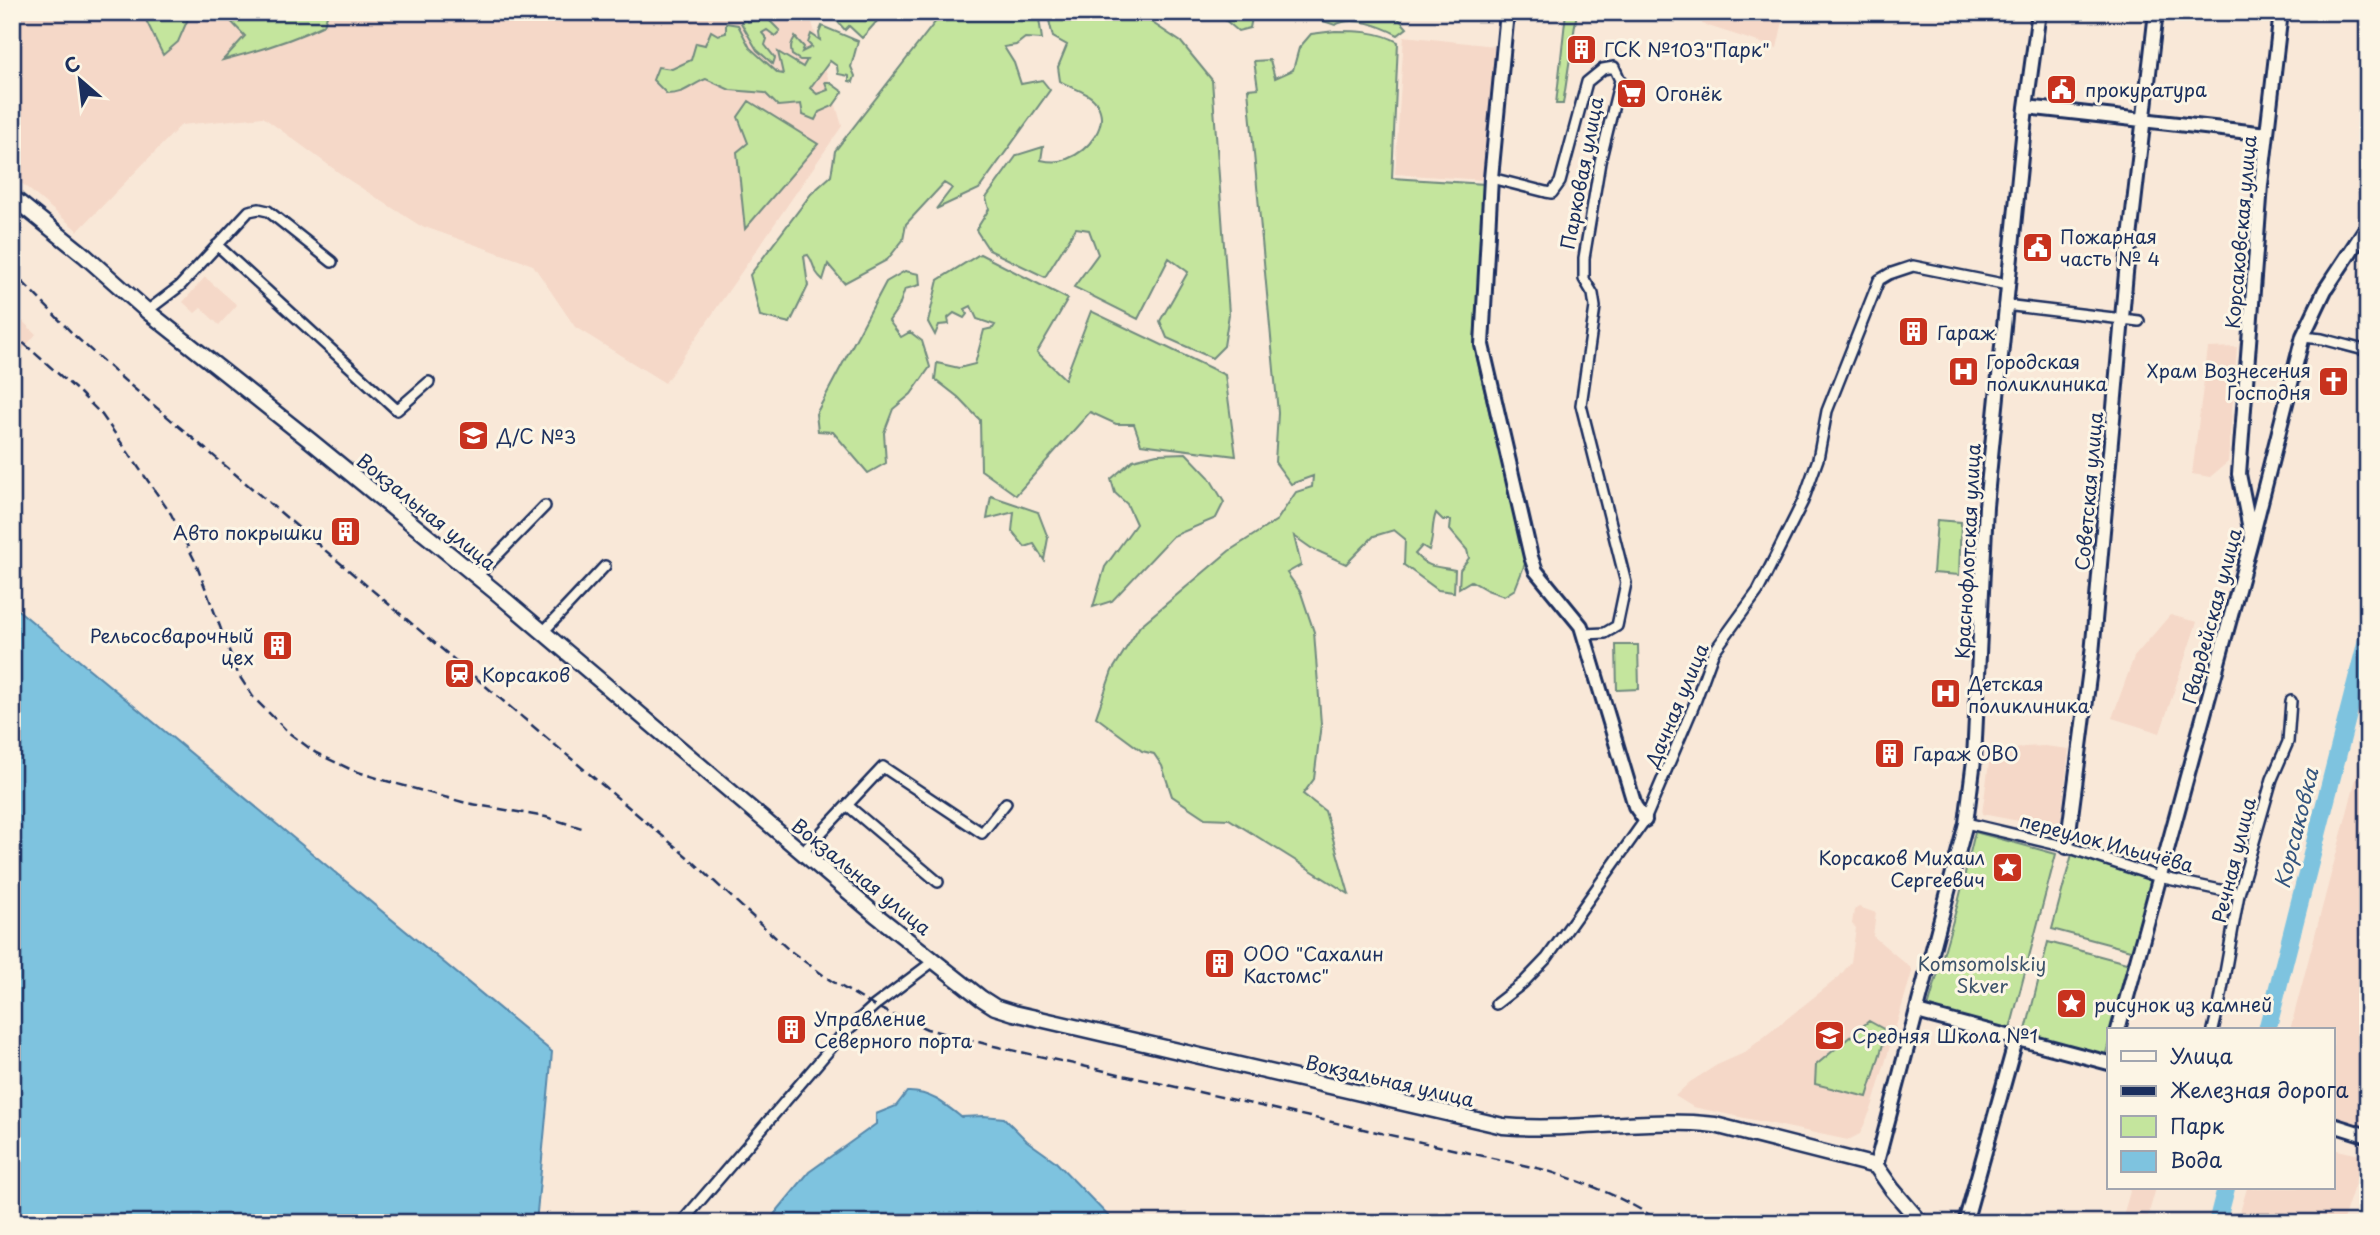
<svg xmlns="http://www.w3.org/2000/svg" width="2380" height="1235" font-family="'Playpen Sans',sans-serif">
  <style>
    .built { fill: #f5d8c8 }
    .green { fill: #c4e59d; stroke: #708a7e; stroke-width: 2 }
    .water { fill: #7ec3df; stroke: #5688ab; stroke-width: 2 }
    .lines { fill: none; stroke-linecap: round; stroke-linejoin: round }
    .river { stroke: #7ec3df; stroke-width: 18 }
    .street-casing { stroke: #1b2f5e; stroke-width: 14 }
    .secondary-casing { stroke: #1b2f5e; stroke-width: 18 }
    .primary-casing { stroke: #1b2f5e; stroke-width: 19 }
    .street { stroke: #fcf5e5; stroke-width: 9 }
    .secondary { stroke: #fcf5e5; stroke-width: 12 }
    .primary { stroke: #fcf5e5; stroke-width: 14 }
    .rail { stroke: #1b2f5e; stroke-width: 2.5; stroke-dasharray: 10 5; stroke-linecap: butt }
    .labels { text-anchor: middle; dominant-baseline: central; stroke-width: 6; stroke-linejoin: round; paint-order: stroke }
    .poi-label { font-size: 19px; fill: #1b2f5e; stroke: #fcf5e5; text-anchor: start }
    .street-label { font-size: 19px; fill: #1b2f5e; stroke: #fcf5e5 }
    .park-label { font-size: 19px; fill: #3d536b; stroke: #fcf5e5 }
    .water-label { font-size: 21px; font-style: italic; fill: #34547e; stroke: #fcf5e5 }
  </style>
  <rect width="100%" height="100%" fill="#f9e8d8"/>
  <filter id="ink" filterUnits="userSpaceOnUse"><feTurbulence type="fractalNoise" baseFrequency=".0143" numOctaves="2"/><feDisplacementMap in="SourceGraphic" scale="14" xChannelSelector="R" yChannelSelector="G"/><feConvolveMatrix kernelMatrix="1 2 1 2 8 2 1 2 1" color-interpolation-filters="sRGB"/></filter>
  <g filter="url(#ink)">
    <!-- built -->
    <path class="built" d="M12 12H809L842 126 665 383 575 327 533 265 419 225 349 180 263 117 181 125 78 231 12 175Z
      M1705 12H1785L1777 48 1702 24Z
      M1404 36 1495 46 1484 180 1395 174Z
      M205 277 237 305 219 325 201 308 195 313 183 302Z
      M12 311 36 334 12 363Z
      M2237 347 2228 462 2210 477 2192 474 2208 348Z
      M2170 615 2197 622 2160 733 2112 718 2134 657Z
      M2368 733V1135L2333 1121V1030H2290Z
      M2045 746 2069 749 2060 829 1982 814 1990 756 2024 747Z
      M1859 907 1876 913 1873 936 1912 969V972L1872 1107 1860 1134 1848 1140 1693 1107 1675 1096 1690 1082 1717 1065 1744 1053 1839 977 1851 962 1856 928 1852 924 1854 910Z
      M2333 1149 2364 1156 2342 1223H2237L2247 1188H2333Z
      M2131 1188H2156L2146 1223H2121Z"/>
    <!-- green -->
    <path class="green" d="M142 12H191L178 42 163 55Z
      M222 12H328L324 25C291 41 258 51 223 60L245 36Z
      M751 12H761L780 31 775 36 767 30 762 33 767 39 765 45 775 58 773 64 757 50 741 23 745 19 748 22 755 20V15Z
      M829 12H838L841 15 848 12H891L887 20H878L862 38 849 26 845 30Z
      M943 12H1038L1042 39 1025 38 1016 45 1004 47 1014 63 1021 84 1042 80 1050 90 979 189 936 209 952 188 944 183 906 224 903 240 887 260 844 283 828 264 823 280C810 268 816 265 808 255L804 256 808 286 790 323 760 316 750 275 811 194 831 176 835 151Z
      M1047 12H1136L1181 42 1212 80 1229 314 1224 346 1212 358 1167 338 1160 321 1188 272 1169 258 1138 319 1074 287 1098 254 1089 230 1076 228 1045 277 989 250 976 230 989 209 986 198 1017 155 1043 147 1041 160C1050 162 1058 163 1067 159 1088 151 1110 125 1097 104 1090 92 1071 88 1060 81L1058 67 1067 45 1053 37Z
      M1210 12H1256L1257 17 1252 18 1250 28 1238 31 1217 13Z
      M1297 12H1398L1397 17 1407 28 1398 35C1381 26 1353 15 1335 25Z
      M1566 12H1577L1563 104H1556Z
      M726 23 738 25 750 48 778 73 783 74 778 52 803 67 807 60H800L792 55C790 47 791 43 795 37L804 47 802 52 812 47 808 43 811 34 820 40 819 33 822 26 858 41 851 67 855 76 853 82 849 81V76L838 74 837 66 830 61 810 88 817 94 828 90 825 82H829L843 92 833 106 819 112 815 120 803 115 801 104 778 106 765 93 730 90 706 79C690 85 686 94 667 94L653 80 658 67 672 69 691 60 696 43 705 45 711 31 718 35 726 33Z
      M1335 31C1356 31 1379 31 1398 42L1392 178 1485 184 1474 345 1494 433 1512 497 1526 561 1515 589 1504 596 1487 590 1471 581 1459 588 1460 570 1469 558 1467 550 1450 530 1451 520H1443L1436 513C1431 525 1434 539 1429 550L1422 546 1415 554C1429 569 1436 566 1455 570L1454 592 1438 590 1404 565 1405 539 1394 530 1374 536 1346 564 1311 548 1294 536 1301 565 1287 573 1301 593 1314 632 1321 724 1314 779 1303 794 1325 811 1349 894 1229 819 1205 818 1172 796 1162 766 1154 754 1142 751 1096 717 1112 671 1140 626 1229 551 1277 520 1296 492 1312 487 1313 476 1291 484 1275 462 1278 413 1248 89 1258 88 1254 61 1270 60 1275 78 1293 70 1299 48 1311 34Z
      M749 101 818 144 745 229 737 152 748 143 738 117Z
      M980 254 1068 299 1037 352 1065 379 1091 311 1225 375 1236 456 1141 444 1134 424H1116L1090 412 1016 495 981 470 980 420 958 397 935 379 937 363 959 368 975 364 984 330 993 328 995 325 977 319 971 306 965 309 967 314 964 318 954 313 948 318 949 324 939 325 935 335 928 322 938 280Z
      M905 271 919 274 920 285 905 289 899 306 889 321 901 337 910 332 922 341 930 367 911 394 893 409 884 433 886 463 868 473 833 432 818 431 816 414 886 282Z
      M1186 453 1209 477 1224 502 1216 518 1173 536 1112 601 1093 607 1105 567 1136 524 1127 504 1115 493 1111 479 1133 460 1157 454Z
      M991 496 1038 512 1048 538 1044 560 1034 544 1025 547 1012 531 1014 512 987 519Z
      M1937 520 1961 522 1959 575 1933 573Z
      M1616 645H1638L1639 689 1617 690Z
      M1975 832 2056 854 2009 1033 1927 1011 1958 903Z
      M2072 854 2153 878 2134 951 2052 929Z
      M2048 942 2130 964 2112 1030H2109V1042L2105 1057 2025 1034Z
      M1869 1021 1887 1031 1867 1097 1815 1084 1816 1065Z"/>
    <!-- water -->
    <path class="water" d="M12 605 552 1052 536 1223H12Z
      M907 1092C929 1091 945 1104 961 1117L984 1116 1004 1118 1027 1141 1055 1161 1115 1223H767L809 1172 876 1124V1114L896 1106Z"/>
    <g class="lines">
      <!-- river -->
      <path class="river" d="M2267 1030 2368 636
        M2217 1223 2226 1188"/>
      <defs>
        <path id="street" d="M1491 178 1546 192 1552 193 1560 182 1587 82 1603 69 1614 67 1620 80 1600 162 1584 258V279L1593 294 1595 307 1581 405 1626 583 1617 626 1605 633 1585 634
          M217 245 397 410 429 382
          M2005 305 2139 321
          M147 311 180 286 249 211 259 209 268 211 332 262
          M2303 337 2322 339 2368 351
          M476 577 545 506
          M543 632 605 566
          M847 805 938 882
          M1966 823 2067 847 2159 877 2239 894
          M802 853 883 767 982 833 1006 803
          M1496 1004 1523 983 1547 958 1645 820 1694 705 1713 653 1758 591 1803 501 1818 459 1827 411 1879 280 1889 274 1913 266 2008 285
          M2213 1030 2220 1001 2239 894 2272 779 2288 742 2291 701
          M681 1223 842 1035 874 1006 935 960"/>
        <path id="secondary" d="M1507 12 1491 178 1482 345 1531 557 1536 571 1581 626 1635 806 1645 820
          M2026 107 2267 134
          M2251 534 2239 474 2261 185 2281 12
          M2067 847 2092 654 2126 273 2156 12
          M1917 1012 2109 1063
          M2118 1030 2252 538 2303 336 2325 290 2368 225
          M2333 1125 2368 1136
          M1876 1166 1966 823 1974 760 1986 506 2026 107 2039 12
          M1965 1223 2016 1040"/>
        <path id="primary" d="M12 197 84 255 147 311 312 442 497 593 876 915 981 998 995 1007 1014 1013 1503 1126C1574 1132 1644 1117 1715 1125L1876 1166 1892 1189 1921 1223"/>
      </defs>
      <!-- street casing -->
      <use href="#street" class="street-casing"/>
      <!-- secondary casing -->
      <use href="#secondary" class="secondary-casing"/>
      <!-- primary casing -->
      <use href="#primary" class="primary-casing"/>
      <!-- street -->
      <use href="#street" class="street"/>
      <!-- secondary -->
      <use href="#secondary" class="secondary"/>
      <!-- primary -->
      <use href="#primary" class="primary"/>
      <!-- rail -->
      <path class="rail" d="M12 271 75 336 124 380 691 860 789 950 830 980 874 1006 927 1029 994 1046 1541 1169C1588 1183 1622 1197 1663 1223
        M12 333 80 393 102 415 171 514 195 561 238 674 253 697 288 732 316 753 352 770 383 780 466 803 546 817 585 829"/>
    </g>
  </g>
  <!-- icons -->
  <defs>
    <symbol id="building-square" viewBox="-11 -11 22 22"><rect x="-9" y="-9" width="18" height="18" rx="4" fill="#c8321e" stroke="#fcf5e5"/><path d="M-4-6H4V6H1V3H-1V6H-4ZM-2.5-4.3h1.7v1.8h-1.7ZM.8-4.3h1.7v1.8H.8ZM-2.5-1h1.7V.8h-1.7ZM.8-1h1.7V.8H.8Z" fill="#fff"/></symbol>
    <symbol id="civic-square" viewBox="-11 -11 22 22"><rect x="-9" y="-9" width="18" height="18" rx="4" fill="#c8321e" stroke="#fcf5e5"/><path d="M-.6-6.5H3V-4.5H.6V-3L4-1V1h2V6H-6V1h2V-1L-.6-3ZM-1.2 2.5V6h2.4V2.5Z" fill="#fff"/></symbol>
    <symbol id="supermarket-square" viewBox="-11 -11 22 22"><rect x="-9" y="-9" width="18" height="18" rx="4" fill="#c8321e" stroke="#fcf5e5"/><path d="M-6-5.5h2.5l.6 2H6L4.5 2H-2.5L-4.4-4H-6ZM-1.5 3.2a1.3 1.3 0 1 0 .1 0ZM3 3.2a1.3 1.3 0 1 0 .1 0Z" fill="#fff"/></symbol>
    <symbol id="hospital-square" viewBox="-11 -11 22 22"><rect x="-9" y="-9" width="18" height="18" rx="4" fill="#c8321e" stroke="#fcf5e5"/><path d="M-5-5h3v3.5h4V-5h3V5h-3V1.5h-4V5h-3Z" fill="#fff"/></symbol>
    <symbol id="church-square" viewBox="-11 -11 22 22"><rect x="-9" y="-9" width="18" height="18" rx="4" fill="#c8321e" stroke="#fcf5e5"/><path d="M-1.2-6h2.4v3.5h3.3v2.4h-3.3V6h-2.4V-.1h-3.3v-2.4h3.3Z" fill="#fff"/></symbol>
    <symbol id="school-square" viewBox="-11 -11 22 22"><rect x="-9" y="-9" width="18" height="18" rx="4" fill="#c8321e" stroke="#fcf5e5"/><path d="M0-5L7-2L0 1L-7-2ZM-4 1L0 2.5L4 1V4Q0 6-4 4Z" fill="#fff"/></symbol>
    <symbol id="station-square" viewBox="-11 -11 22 22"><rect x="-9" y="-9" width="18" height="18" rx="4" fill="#c8321e" stroke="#fcf5e5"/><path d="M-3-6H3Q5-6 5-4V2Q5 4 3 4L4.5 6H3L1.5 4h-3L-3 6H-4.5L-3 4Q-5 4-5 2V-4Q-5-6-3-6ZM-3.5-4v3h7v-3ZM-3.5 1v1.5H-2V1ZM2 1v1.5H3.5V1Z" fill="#fff"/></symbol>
    <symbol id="sight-square" viewBox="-11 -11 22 22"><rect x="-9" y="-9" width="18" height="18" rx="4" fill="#c8321e" stroke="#fcf5e5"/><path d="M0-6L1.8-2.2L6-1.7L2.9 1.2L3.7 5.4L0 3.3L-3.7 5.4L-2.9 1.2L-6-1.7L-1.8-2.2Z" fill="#fff"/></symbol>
  </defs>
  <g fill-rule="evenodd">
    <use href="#building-square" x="1564" y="32" width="35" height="35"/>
    <use href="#civic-square" x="2044" y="72" width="35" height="35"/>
    <use href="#supermarket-square" x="1614" y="76" width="35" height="35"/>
    <use href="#civic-square" x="2020" y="230" width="35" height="35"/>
    <use href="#building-square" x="1896" y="314" width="35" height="35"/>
    <use href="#hospital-square" x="1946" y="354" width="35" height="35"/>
    <use href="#church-square" x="2316" y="364" width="35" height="35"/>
    <use href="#school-square" x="456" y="418" width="35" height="35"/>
    <use href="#building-square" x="328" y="514" width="35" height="35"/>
    <use href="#building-square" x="260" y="628" width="35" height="35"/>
    <use href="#station-square" x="442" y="656" width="35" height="35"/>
    <use href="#hospital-square" x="1928" y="676" width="35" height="35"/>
    <use href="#building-square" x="1872" y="736" width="35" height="35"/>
    <use href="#sight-square" x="1990" y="850" width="35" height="35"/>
    <use href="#building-square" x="1202" y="946" width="35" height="35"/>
    <use href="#sight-square" x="2054" y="986" width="35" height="35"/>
    <use href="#building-square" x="774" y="1012" width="35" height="35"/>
    <use href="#school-square" x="1812" y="1018" width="35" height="35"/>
  </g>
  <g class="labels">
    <!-- poi labels -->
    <g class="poi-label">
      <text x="1604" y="49">ГСК №103"Парк"</text>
      <text x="2085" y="89">прокуратура</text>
      <text x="1655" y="93">Огонёк</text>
      <text x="2060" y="236">Пожарная<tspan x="2060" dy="22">часть № 4</tspan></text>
      <text x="1937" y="332">Гараж</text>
      <text x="1986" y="361">Городская<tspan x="1986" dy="22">поликлиника</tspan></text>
      <text x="2311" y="370" text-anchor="end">Храм Вознесения<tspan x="2311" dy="22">Господня</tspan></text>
      <text x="497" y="436">Д/С №3</text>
      <text x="323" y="532" text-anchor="end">Авто покрышки</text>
      <text x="254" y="635" text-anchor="end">Рельсосварочный<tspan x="254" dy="22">цех</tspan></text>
      <text x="482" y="674">Корсаков</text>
      <text x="1968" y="683">Детская<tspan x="1968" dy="22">поликлиника</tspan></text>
      <text x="1913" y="753">Гараж ОВО</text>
      <text x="1985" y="857" text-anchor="end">Корсаков Михаил<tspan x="1985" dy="22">Сергеевич</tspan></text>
      <text x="1243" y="953">ООО "Сахалин<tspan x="1243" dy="22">Кастомс"</tspan></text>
      <text x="2094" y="1004">рисунок из камней</text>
      <text x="814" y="1018">Управление<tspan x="814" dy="22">Северного порта</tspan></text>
      <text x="1852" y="1035">Средняя Школа №1</text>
    </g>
    <!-- street labels -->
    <g class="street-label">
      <text transform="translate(1581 173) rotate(-79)">Парковая улица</text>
      <text transform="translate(2240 232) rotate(-85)">Корсаковская улица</text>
      <text transform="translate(2088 491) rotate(-85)">Советская улица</text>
      <text transform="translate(427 511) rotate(39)">Вокзальная улица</text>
      <text transform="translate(1967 551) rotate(-87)">Краснофлотская улица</text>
      <text transform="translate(2211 616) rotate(-75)">Гвардейская улица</text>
      <text transform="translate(1676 705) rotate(-67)">Дачная улица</text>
      <text transform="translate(2107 842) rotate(15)">переулок Ильичёва</text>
      <text transform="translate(2233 860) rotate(-76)">Речная улица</text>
      <text transform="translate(862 876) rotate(39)">Вокзальная улица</text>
      <text transform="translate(1390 1080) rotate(13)">Вокзальная улица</text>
    </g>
    <!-- park labels -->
    <g class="park-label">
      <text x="1982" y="963">Komsomolskiy<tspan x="1982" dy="22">Skver</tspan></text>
    </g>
    <!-- water labels -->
    <g class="water-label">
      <text transform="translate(2295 828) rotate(-76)">Корсаковка</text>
    </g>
  </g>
  <!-- margin -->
  <rect width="2380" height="1235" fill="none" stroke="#fcf5e5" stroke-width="42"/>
  <rect x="21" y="21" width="2338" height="1193" fill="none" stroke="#1b2f5e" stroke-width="2.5" filter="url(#ink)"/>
  <!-- legend -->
  <rect x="2107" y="1028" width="228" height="161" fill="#fcf5e5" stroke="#a2a6af" stroke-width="2"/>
  <rect x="2121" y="1051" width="35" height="10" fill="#fcf5e5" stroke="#a2a6af" stroke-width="2"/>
  <text x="2170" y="1064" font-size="21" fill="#1b2f5e">Улица</text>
  <rect x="2121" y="1086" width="35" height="10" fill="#1b2f5e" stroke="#a2a6af" stroke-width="2"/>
  <text x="2170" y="1098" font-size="21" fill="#1b2f5e">Железная дорога</text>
  <rect x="2121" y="1116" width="35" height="21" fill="#c4e59d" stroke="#a2a6af" stroke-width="2"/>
  <text x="2170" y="1134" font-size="21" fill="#1b2f5e">Парк</text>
  <rect x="2121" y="1151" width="35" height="21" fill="#7ec3df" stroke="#a2a6af" stroke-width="2"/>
  <text x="2170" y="1168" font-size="21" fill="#1b2f5e">Вода</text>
  <!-- north arrow -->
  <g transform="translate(80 80) rotate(332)" stroke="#fcf5e5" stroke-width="5" paint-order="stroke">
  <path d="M0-5L12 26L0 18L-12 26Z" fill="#1b2f5e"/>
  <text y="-10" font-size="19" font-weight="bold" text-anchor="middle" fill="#1b2f5e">С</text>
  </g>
</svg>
